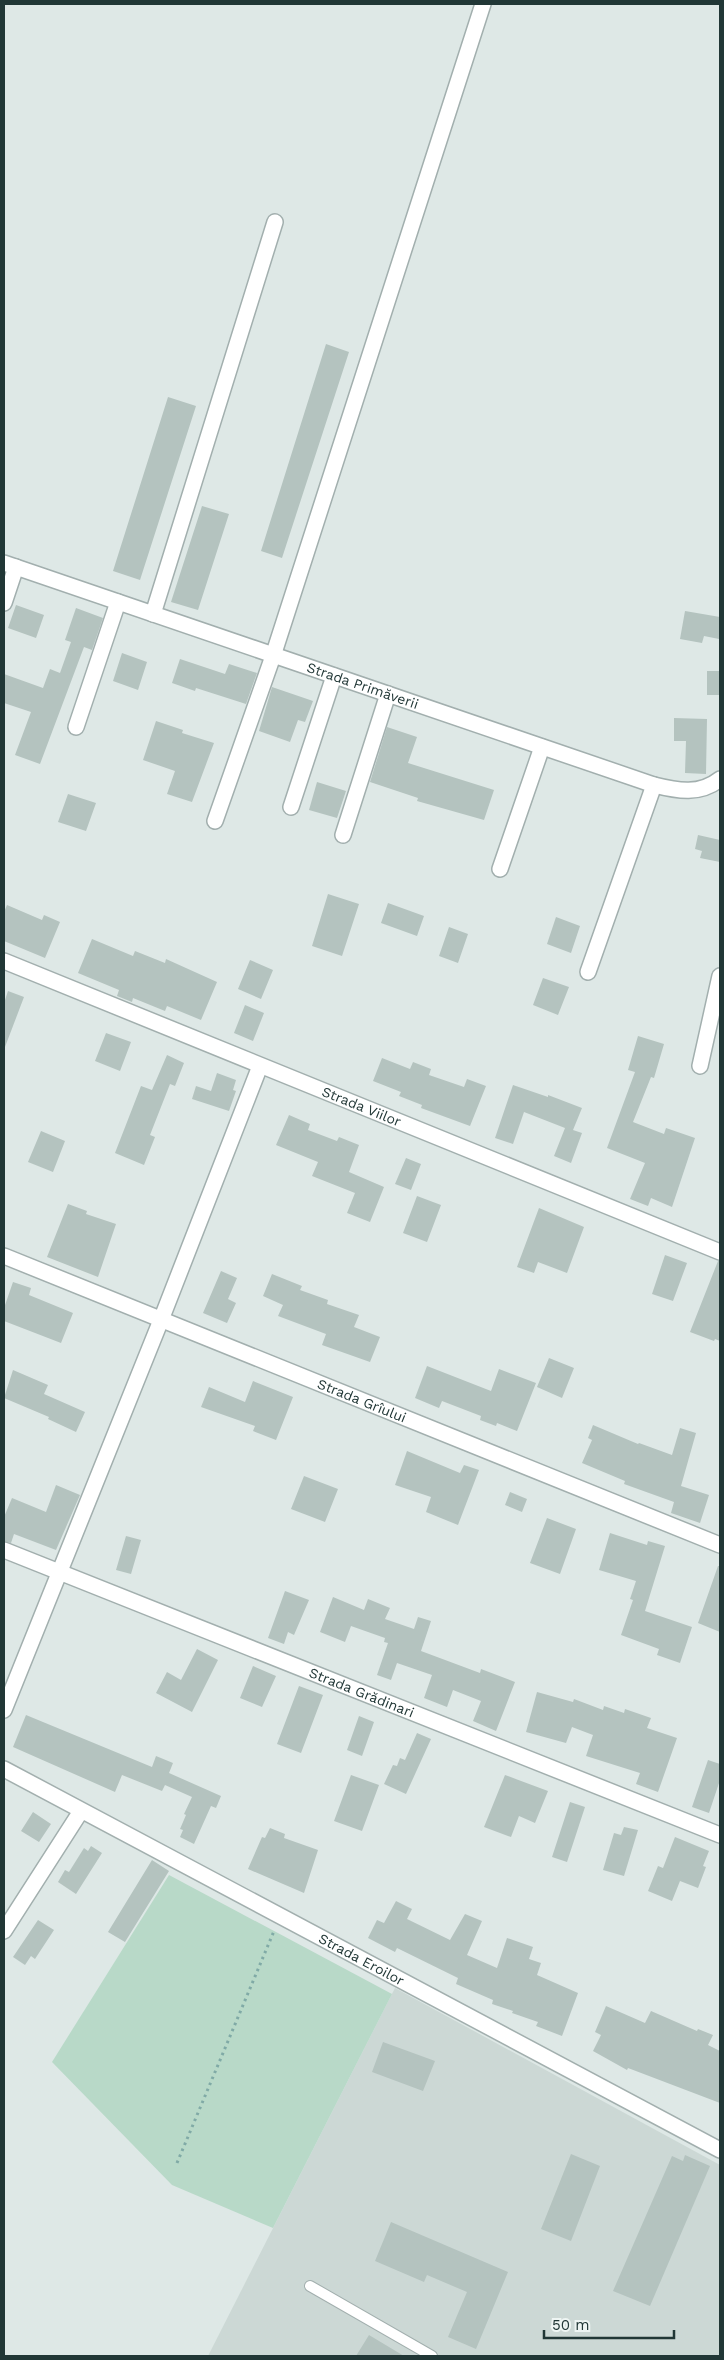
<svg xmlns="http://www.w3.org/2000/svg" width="724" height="2360" font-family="'Work Sans',sans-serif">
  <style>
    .built { fill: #ccd8d5 }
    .green { fill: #b8d9c8 }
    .building { fill: #b4c3bf }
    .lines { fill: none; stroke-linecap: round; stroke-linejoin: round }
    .service-casing { stroke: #a2afae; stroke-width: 12 }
    .minor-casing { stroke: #a2afae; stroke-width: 18 }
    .path { stroke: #80aaa6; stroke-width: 3; stroke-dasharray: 2.5 4; stroke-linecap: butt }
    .service { stroke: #fff; stroke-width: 10 }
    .minor { stroke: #fff; stroke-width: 15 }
    .labels { text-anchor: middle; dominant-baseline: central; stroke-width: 4; stroke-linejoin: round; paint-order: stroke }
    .street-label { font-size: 14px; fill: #213736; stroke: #eef5f3 }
  </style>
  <rect width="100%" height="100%" fill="#dee8e6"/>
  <!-- built -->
  <path class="built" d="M395 1988 720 2165V2356H208Z"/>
  <!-- green -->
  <path class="green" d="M169 1875 392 1994 273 2228 172 2185 52 2062Z"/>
  <!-- building -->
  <path class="building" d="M326 344 349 352 282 558 261 551Z
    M168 397 196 406 140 580 113 571Z
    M202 506 229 514 198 610 171 602Z
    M16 605 44 615 36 638 8 628Z
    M76 608 103 618 92 650 84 647 40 764 15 755 31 712 4 703V674L43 688 50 669 60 673 71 642 65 640Z
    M685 611 720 617 719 639 704 636 702 643 680 639Z
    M122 653 147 662 138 690 113 681Z
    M180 659 225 674 229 664 257 673 246 704 196 688 195 691 172 683Z
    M707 671H720V695H707Z
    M272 687 313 701 305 722 298 720 290 742 259 731Z
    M674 718 707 719 706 774 685 773 686 741H674Z
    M156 721 183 730 182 733 214 743 192 802 167 794 175 771 143 760Z
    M387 727 417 737 408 763 494 790 484 820 417 801 418 798 370 782Z
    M317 782 346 791 337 818 309 810Z
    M68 794 96 803 86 831 58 822Z
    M698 835 720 840V862L700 858 702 851 695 849Z
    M328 894 359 904 342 956 312 946Z
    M388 903 424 916 417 936 381 923Z
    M7 905 42 920 44 915 60 922 45 958 4 941V912Z
    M556 917 580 926 571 953 547 944Z
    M449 927 468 934 458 963 439 956Z
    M92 939 133 956 135 951 165 963 166 959 217 982 201 1020 167 1006 165 1011 133 998 132 1002 117 996 119 990 78 973Z
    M250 960 273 970 261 999 238 989Z
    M543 978 569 987 558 1015 533 1005Z
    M8 991 24 997 5 1047 4 1003Z
    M245 1005 264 1013 253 1041 234 1033Z
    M106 1033 131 1042 120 1071 95 1061Z
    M638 1036 664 1044 654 1078 651 1077 633 1122 664 1134 666 1128 695 1138 672 1207 651 1198 648 1206 630 1199 645 1163 607 1148 635 1072 628 1070Z
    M167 1055 184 1063 175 1086 170 1084 150 1135 155 1137 144 1165 115 1153 141 1086 152 1090Z
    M382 1058 410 1069 413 1062 431 1069 429 1075 464 1087 467 1079 486 1086 470 1126 421 1108 422 1105 399 1096 401 1092 373 1081Z
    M217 1073 236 1080 233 1090 236 1091 229 1111 192 1099 196 1086 211 1091Z
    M513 1085 548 1097V1095L582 1108 573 1130 582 1133 571 1163 554 1156 565 1128 524 1112 513 1144 495 1138Z
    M289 1115 310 1124 308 1130 337 1141 339 1137 359 1145 349 1172 384 1187 370 1222 347 1213 355 1193 312 1176 318 1162 276 1145Z
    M41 1131 65 1141 53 1172 28 1162Z
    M406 1158 421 1164 411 1190 395 1184Z
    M417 1196 441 1205 427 1242 403 1233Z
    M68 1204 87 1211 86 1214 116 1224 98 1277 47 1257Z
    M539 1208 584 1227 567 1273 538 1262 534 1273 517 1267Z
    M665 1255 687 1263 673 1301 652 1294Z
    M718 1261H720V1341L715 1339 714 1341 690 1332Z
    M221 1271 237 1278 228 1299 236 1303 227 1323 203 1313Z
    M272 1274 302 1286 300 1290 328 1300 327 1304 359 1315 354 1327 380 1337 370 1362 322 1345 326 1334 278 1316 283 1305 263 1296Z
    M13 1282 31 1288 29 1295 73 1313 61 1343 4 1321V1308Z
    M549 1358 574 1368 562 1398 537 1387Z
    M427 1366 491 1391 499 1369 536 1383 517 1431 497 1423 496 1426 480 1420 481 1416 442 1401 439 1408 415 1398Z
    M13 1370 48 1385 44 1394 85 1412 76 1432 48 1419 49 1417 4 1398Z
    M253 1381 293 1397 276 1440 253 1431 255 1426 201 1407 209 1387 245 1402Z
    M593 1425 638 1444 639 1443 672 1455 680 1428 696 1433 681 1486 709 1495 700 1523 671 1513 674 1502 624 1484 625 1481 582 1463 592 1440 588 1438Z
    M407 1451 460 1473 464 1465 479 1470 458 1525 426 1512 431 1497 395 1485Z
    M304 1476 338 1489 325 1522 291 1509Z
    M56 1485 80 1495 56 1550 14 1534 11 1543 4 1541V1517L12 1498 46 1512Z
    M510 1492 527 1499 522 1512 505 1505Z
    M547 1518 576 1529 560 1574 530 1563Z
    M610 1533 647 1545 648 1541 665 1546 645 1611 692 1627 680 1663 657 1655 659 1649 621 1635 633 1600 630 1599 636 1581 599 1570Z
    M126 1536 141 1540 131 1574 116 1570Z
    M718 1566H720V1632L698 1623Z
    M285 1591 309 1600 294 1635 288 1632 284 1644 268 1638Z
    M333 1597 364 1610 368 1599 390 1608 385 1619 414 1629 418 1617 431 1621 421 1651 480 1673 481 1669 515 1682 496 1731 473 1721 481 1701 453 1690 447 1707 424 1698 432 1675 397 1663 391 1680 377 1675 388 1643 384 1642 385 1638 351 1626 345 1642 320 1632Z
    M197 1649 218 1660 192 1712 156 1693 167 1672 181 1680Z
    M253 1666 276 1676 262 1707 240 1698Z
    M299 1686 323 1695 301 1753 277 1744Z
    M537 1692 573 1702 574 1699 603 1710 604 1706 624 1713 625 1709 651 1718 647 1728 677 1738 658 1792 636 1784 640 1773 586 1756 593 1735 572 1727 566 1743 526 1732Z
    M26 1715 152 1767 156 1756 173 1763 169 1773 221 1796 216 1808 211 1806 194 1844 180 1837 183 1830 180 1829 186 1815 184 1814 192 1797 165 1785 162 1791 122 1775 115 1792 13 1747Z
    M359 1716 374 1722 362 1756 347 1750Z
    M417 1733 431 1739 406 1794 384 1784 393 1765 397 1766 400 1758 405 1760Z
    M708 1760 720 1764V1780L709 1813 692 1807Z
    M351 1775 379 1785 362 1831 334 1821Z
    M505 1775 548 1791 535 1823 519 1816 511 1837 484 1827Z
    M570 1802 585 1807 567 1862 552 1857Z
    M33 1812 51 1824 39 1842 21 1831Z
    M624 1827 638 1830 624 1876 603 1870 614 1833 621 1835Z
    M270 1828 285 1834 284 1838 318 1850 304 1893 248 1869 262 1837 265 1838Z
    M675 1837 709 1851 703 1866 706 1867 698 1888 680 1881 672 1901 648 1891 658 1866 663 1868Z
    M91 1846 102 1853 76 1894 58 1882 65 1870 69 1872 84 1848 88 1851Z
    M152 1860 169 1871 125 1942 108 1932Z
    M396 1901 412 1909 407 1919 450 1940 465 1914 482 1921 467 1955 497 1968 507 1938 533 1947 529 1959 541 1963 537 1975 578 1993 562 2036 536 2026 538 2022 512 2013 513 2011 492 2004 493 2000 456 1984 458 1978 397 1948 395 1952 368 1938 377 1920 384 1923Z
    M38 1920 54 1930 35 1959 31 1956 25 1965 13 1957Z
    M606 2006 645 2023 651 2011 697 2031 698 2029 713 2035 708 2045 720 2051V2103L628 2068 627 2070 593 2051 601 2035 595 2032Z
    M383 2042 435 2061 423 2091 372 2072Z
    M571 2154 600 2166 571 2241 541 2229Z
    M685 2155 710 2166 650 2306 613 2291 672 2156 683 2161Z
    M391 2222 508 2272 476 2349 448 2337 467 2292 427 2275 424 2282 375 2261Z
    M369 2335 404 2356H356Z"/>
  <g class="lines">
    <defs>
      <path id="service" d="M310 2286 432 2356"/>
      <g id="minor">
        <path id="s1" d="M4 563 654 785C678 791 700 795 720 779"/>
        <path d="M4 603 16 567"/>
        <path d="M153 614 275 222"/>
        <path d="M76 727 118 602"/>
        <path d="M291 807 334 676"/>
        <path d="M215 821 273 656 483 4"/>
        <path d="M343 835 388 694"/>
        <path d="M500 869 542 747"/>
        <path id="s2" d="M4 961 720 1252"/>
        <path d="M588 972 654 785"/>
        <path d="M700 1066 720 976"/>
        <path id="s3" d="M4 1256 720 1545"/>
        <path id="s4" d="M4 1550 720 1835"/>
        <path d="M4 1710 161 1320 260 1066"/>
        <path id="s5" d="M4 1769 720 2150"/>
        <path d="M4 1931 81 1811"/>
      </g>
    </defs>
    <!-- service casing -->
    <use href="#service" class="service-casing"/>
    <!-- minor casing -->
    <use href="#minor" class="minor-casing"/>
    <!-- path -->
    <path class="path" d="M177 2163 274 1931"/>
    <!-- service -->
    <use href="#service" class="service"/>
    <!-- minor -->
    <use href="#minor" class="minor"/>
  </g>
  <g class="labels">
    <!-- street labels -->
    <g class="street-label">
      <text stroke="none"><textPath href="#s1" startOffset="379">Strada Primăverii</textPath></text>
      <text stroke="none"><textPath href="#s2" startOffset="386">Strada Viilor</textPath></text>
      <text stroke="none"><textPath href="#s3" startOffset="386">Strada Grîului</textPath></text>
      <text stroke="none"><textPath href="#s4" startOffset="385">Strada Grădinari</textPath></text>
      <text stroke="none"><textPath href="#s5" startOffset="405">Strada Eroilor</textPath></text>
    </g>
  </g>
  <!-- border -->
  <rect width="724" height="2360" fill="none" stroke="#213736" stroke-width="10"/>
  <!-- scale -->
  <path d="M544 2330v8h130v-8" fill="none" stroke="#213736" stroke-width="2.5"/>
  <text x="552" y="2330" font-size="15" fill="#213736" stroke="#eef5f3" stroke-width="4" paint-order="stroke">50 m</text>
</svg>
